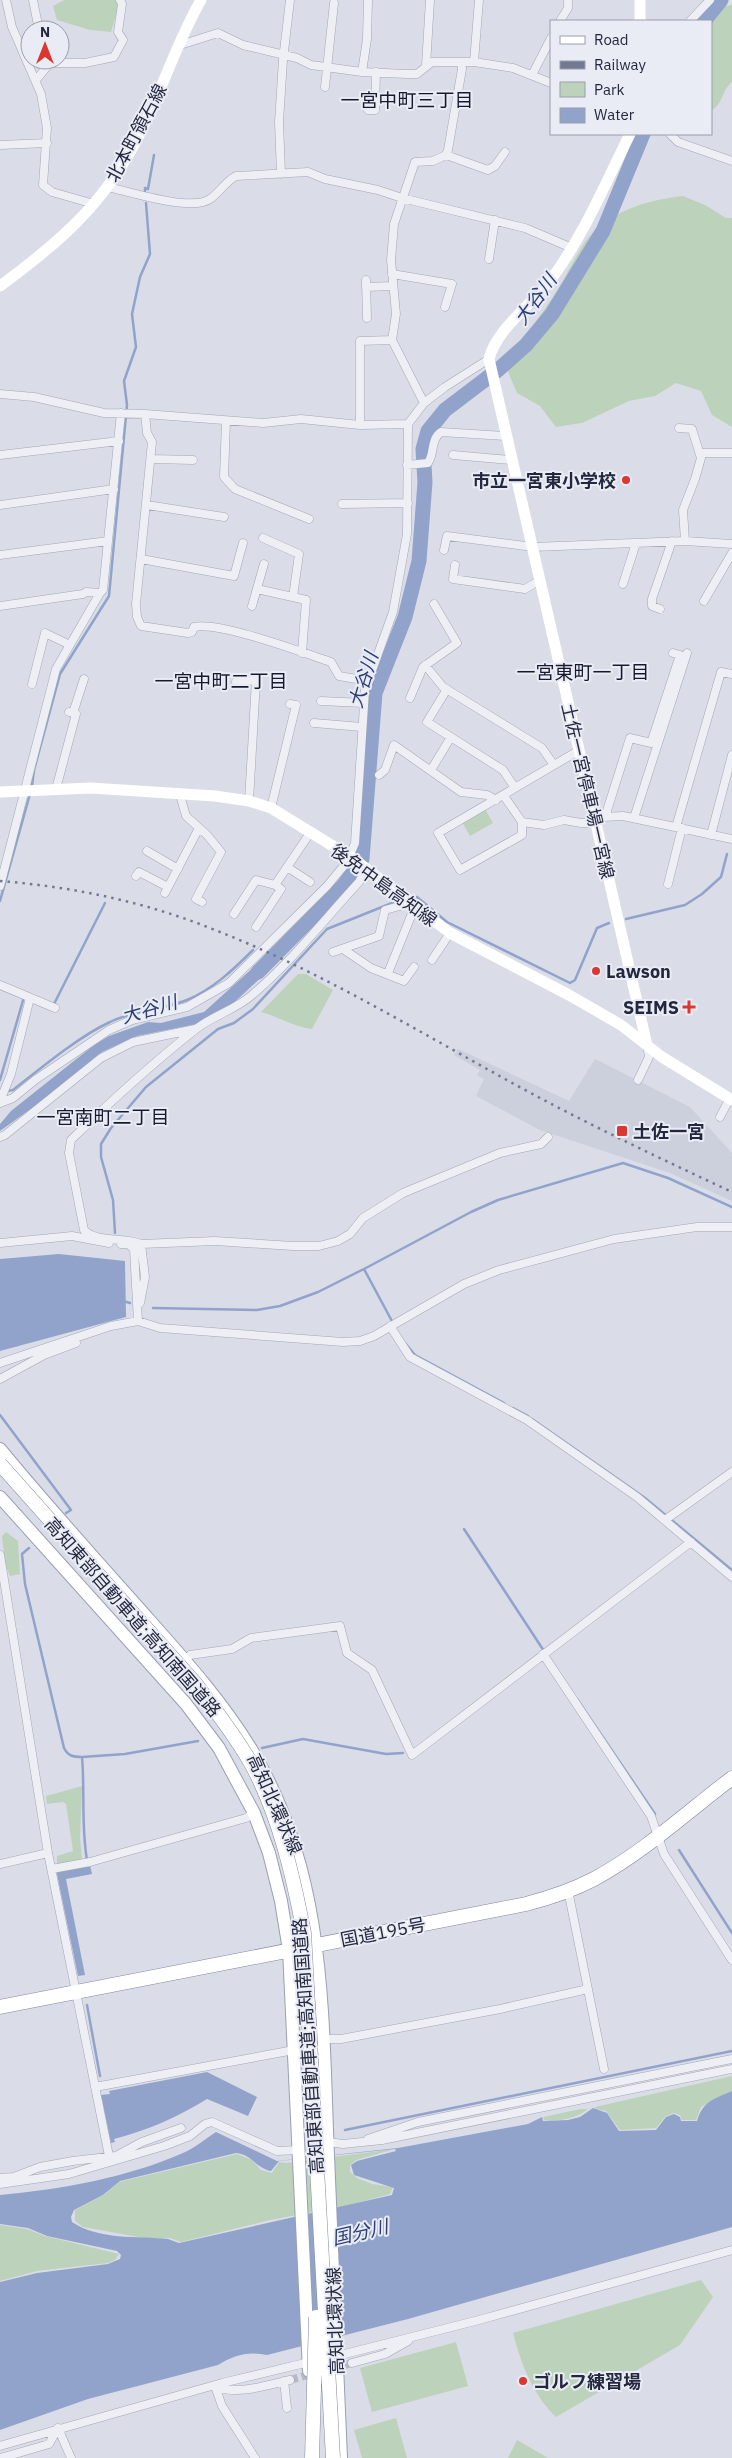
<svg xmlns="http://www.w3.org/2000/svg" width="732" height="2458" font-family="'IBM Plex Sans','Noto Sans JP',sans-serif">
  <style>
    .built { fill: #cccfdc }
    .green { fill: #bcd2bb }
    .water { fill: #91a3cb; fill-rule: evenodd }
    .lines { fill: none; stroke-linecap: round; stroke-linejoin: round }
    .stream { stroke: #91a3cb; stroke-width: 2.5 }
    .river { stroke: #91a3cb; stroke-width: 15 }
    .street-tunnel { stroke: #b5b9c5; stroke-width: 8; stroke-dasharray: 8 4; stroke-linecap: butt }
    .street-casing { stroke: #a3a7b4; stroke-width: 9 }
    .primary-casing { stroke: #999fb4; stroke-width: 14 }
    .highway-casing { stroke: #81879f; stroke-width: 15 }
    .street { stroke: #edeff5; stroke-width: 8 }
    .secondary { stroke: #fff; stroke-width: 11 }
    .primary { stroke: #fff; stroke-width: 12 }
    .highway { stroke: #fff; stroke-width: 14 }
    .rail { stroke: #727992; stroke-width: 2.5; stroke-dasharray: 2.5 5; stroke-linecap: butt }
    .highway-bridge-casing { stroke: #81879f; stroke-width: 15; stroke-linecap: butt }
    .highway-bridge { stroke: #fff; stroke-width: 14 }
    .poi-dot { fill: #db3630; stroke: #eaecf5; stroke-width: 2 }
    .labels { text-anchor: middle; dominant-baseline: central; stroke-width: 4; stroke-linejoin: round; paint-order: stroke }
    .street-label { font-size: 18px; fill: #23283e; stroke: #eaecf5 }
    .poi-label { font-size: 18px; font-weight: bold; fill: #23283e; stroke: #eaecf5; text-anchor: start }
    .neighbourhood-label { font-size: 19px; fill: #161a2e; stroke: #eaecf5 }
    .water-label { font-size: 19px; font-style: italic; fill: #2a3e75; stroke: #eaecf5 }
  </style>
  <rect width="100%" height="100%" fill="#dadde7"/>
  <!-- built -->
  <path class="built" d="M458 1049 569 1101 595 1059 690 1107 732 1153V1201L670 1173 540 1130 476 1096 484 1079 477 1075 480 1070 454 1055Z"/>
  <!-- green -->
  <path class="green" d="M64 0H118V8L111 32 90 30 57 20 53 6Z
    M732 5V82C721 91 724 103 711 111V21H706L720 7Z
    M683 196 705 205 726 218H732V427L712 415 701 391 676 383 655 396 629 401 582 423 556 427 540 406 517 393 507 369C521 340 541 316 558 289 567 274 574 259 583 245 605 212 646 200 683 196Z
    M485 809 493 823 470 836 462 822Z
    M298 974H306L333 990 312 1029C294 1027 279 1017 261 1012Z
    M6 1532 18 1541 20 1574 10 1576 5 1564 2 1536Z
    M82 1786 80 1838 82 1860 57 1865V1856L73 1851 66 1804 63 1802 47 1804 46 1796Z
    M732 2076V2091L701 2107 696 2120H682L680 2115 674 2113 666 2116 656 2128 620 2130 606 2111 596 2109 595 2107Z
    M581 2109H588C576 2119 560 2121 544 2120L543 2117Z
    M395 2149 356 2160 350 2165V2172L357 2178 372 2184 393 2187 390 2194 346 2206 270 2220 181 2242 170 2238 150 2239 83 2227 75 2221V2210L104 2195 119 2182 237 2154 252 2160 261 2170 272 2173 279 2162 286 2163Z
    M0 2225 27 2229 45 2236 119 2254 115 2260 108 2263 37 2271 0 2281Z
    M701 2280 713 2297 680 2345 556 2417C533 2395 521 2364 513 2333Z
    M456 2342 468 2386 372 2412 360 2368Z
    M396 2418 407 2458H362L354 2430Z
    M517 2440 548 2458H508Z"/>
  <!-- water -->
  <path class="water" d="M266 956 278 962 227 1009 197 1024 137 1036 102 1052 39 1103 0 1131V1124L11 1111 94 1045 109 1036 148 1022 161 1023 204 1012Z
    M59 1254 125 1261 126 1317 0 1351V1259Z
    M90 1865 92 1874 66 1879 85 1975 78 1976 57 1874 58 1870Z
    M207 2072 257 2097 248 2116 207 2099C178 2117 148 2130 114 2139L115 2142 111 2143 101 2095 110 2094 109 2091Z
    M732 2091V2227L408 2319 267 2355C248 2351 234 2355 218 2365L88 2399 0 2430V2282L37 2273 108 2264 120 2259 121 2255 117 2251 47 2236 28 2228 0 2224V2195C62 2189 126 2178 183 2153 195 2148 205 2139 216 2132L277 2161 398 2148 528 2124 542 2117 543 2121 568 2120 580 2117 593 2108 607 2113 619 2131 656 2130 666 2117 674 2114 680 2117 681 2121H697C703 2101 714 2099 732 2091ZM395 2149 396 2151 357 2161 351 2165 354 2175 394 2188 392 2195 179 2243C175 2242 172 2240 168 2239 138 2236 98 2240 72 2222L71 2217 74 2210 103 2195 120 2181 236 2153C251 2154 256 2168 271 2171L279 2161Z"/>
  <g class="lines">
    <!-- stream -->
    <path class="stream" d="M145 191V188L148 189 154 155
      M32 786 34 770 60 674 109 596 127 405 124 381 136 347 132 314 140 277 150 254 146 203
      M414 897H417L447 922 570 983 575 980 597 928 609 923
      M0 901 30 794
      M626 919 685 905 702 894 721 877 727 854
      M54 1004 105 903
      M0 1080 24 997 22 996
      M7 1091 13 1090C41 1068 78 1037 110 1022 134 1010 162 1010 187 1000 213 989 233 970 253 950
      M115 1233 113 1200 101 1157V1144L111 1128 146 1087 218 1029 234 1023 253 1009 327 929 397 901
      M364 1269 393 1323
      M123 1301 130 1303
      M153 1308 257 1310 280 1306 318 1292 364 1269 471 1212 498 1200 623 1163 668 1178 732 1207
      M405 1343 415 1355 504 1403
      M513 1408 528 1416
      M0 1415 71 1510 66 1513
      M532 1419 645 1498 732 1570
      M464 1529 544 1651
      M29 1548 22 1554 25 1584 64 1748C68 1756 73 1757 82 1757 85 1792 81 1826 87 1860
      M577 1699 655 1814
      M262 1748 303 1739 386 1754 403 1753
      M82 1757 125 1754 198 1741
      M679 1850 732 1933
      M87 2005 100 2076
      M345 2130 732 2051"/>
    <!-- river -->
    <path class="river" d="M704 21 721 0
      M258 972 344 885 362 859 375 693 405 617 419 561 425 482 423 449 428 431 445 410 499 369 526 345 552 314 603 231 643 134"/>
    <!-- street-tunnel -->
    <path class="street-tunnel" d="M333 2368 352 2363
      M290 2380 315 2373"/>
    <defs>
      <path id="street" d="M6 0 12 27 41 94 47 128 43 185 52 192 94 204
        M33 0 39 30
        M560 21 568 8V0
        M690 21 710 0
        M180 45 218 33 243 45 297 58 311 65 362 72 407 74H417L432 62H474L513 68 551 83
        M474 62 479 0
        M426 66 430 0
        M362 72 367 39 368 0
        M532 75 551 38
        M36 80 50 63H85L114 57 123 40 118 32 122 4 120 0
        M325 87 334 3
        M368 110H375L376 72
        M670 134 678 142 732 161
        M0 145 47 143
        M446 155 488 170 495 166 505 152
        M281 174 279 122 283 60 290 0
        M108 187C130 192 192 212 210 199 220 192 225 182 236 176L308 172 325 179 378 190 402 198 525 228 572 248
        M489 259 495 220
        M392 274 452 284 445 307
        M366 280 367 318
        M366 287 393 286
        M0 394 34 397 104 413 145 414 147 433 152 442 136 604 137 617 141 626 188 633 192 632 194 627C219 621 304 653 331 662L339 676 368 681
        M424 403 392 340 396 314 391 260 394 224 415 162 433 161 446 155 448 150 462 69 461 62
        M145 414 263 423 301 419 360 425 408 424
        M226 421 224 477 235 489 309 519
        M360 425V341L392 340
        M679 428 692 429 701 458 695 479 683 510 685 541
        M701 453H732
        M0 455 119 441
        M453 455 511 460
        M152 459 193 460
        M407 465 428 463C435 453 430 440 441 432L505 436
        M342 504 408 503
        M0 505 114 489
        M147 505 224 517
        M263 538 299 554 293 597
        M444 550 447 536 533 547 685 541 732 544
        M0 555 108 541
        M141 559 234 576 243 543
        M455 565 453 579 525 589 540 580
        M623 584 636 543
        M257 589 306 600 302 653
        M704 601 732 553
        M0 606 83 594 86 592 100 593 103 590 121 413
        M252 606 264 564
        M660 609 652 606V599L672 541
        M425 665 443 687 542 748 554 765
        M236 682 256 680 249 801
        M32 684 45 633 70 645
        M447 689 427 722 503 770 515 788
        M410 698 423 667 457 643 434 604
        M321 701 364 703
        M73 713 84 679
        M314 723 362 727
        M431 770 451 737
        M379 775 385 770 394 745 461 792 487 795 496 800
        M56 789 76 714 69 712
        M180 795 186 816 207 835 221 852 196 899 202 902
        M504 796 522 822V835L460 870 438 833 578 751
        M271 808 296 705 290 704
        M603 817 623 816 732 839
        M605 817 630 738 651 743 680 655 673 653
        M634 818 687 653
        M522 822 544 825 564 820 581 823H597
        M676 827 721 672 732 674
        M711 835 732 755
        M147 851 178 869
        M287 867 310 882
        M367 868 359 882C324 920 291 962 252 995 235 1010 214 1015 196 1029 153 1063 111 1101 71 1140L69 1153 84 1230C96 1243 125 1237 141 1244L215 1241 293 1246H319L338 1241 350 1234 363 1218 403 1193 500 1153 541 1144 548 1137
        M136 876 139 872 168 887
        M668 884 682 828
        M0 886 56 669 100 593
        M165 893 199 828
        M234 914 256 880 275 885 310 833
        M256 927 281 889 275 885
        M343 949 371 968 404 981 414 967
        M333 952 379 936 385 910 411 903
        M432 960 450 933
        M388 973 415 906
        M0 985 55 1008
        M638 1080 649 1057 647 1045
        M0 1101 11 1074 30 998
        M0 1103 13 1098 35 1080 109 1030 132 1020 187 1007 229 983 327 886 347 862 355 843 365 690 393 612 407 534 408 424 424 403 445 387 489 359
        M720 1117 730 1098
        M0 1137 5 1135 101 1058 133 1042 195 1029
        M0 1243 72 1236 109 1243
        M121 1244H128L134 1249 138 1321
        M140 1303 145 1277 141 1244
        M390 1326 410 1357 527 1420 637 1497 732 1577
        M0 1363 111 1326 138 1321 160 1328 343 1342 360 1341 374 1336 464 1284 499 1270 614 1239 697 1227H732
        M0 1379 44 1355 76 1343
        M665 1520 732 1472
        M0 1555 48 1853 110 2161
        M543 1654 651 1816 664 1854 732 1960
        M184 1660 190 1655 232 1649 251 1638 340 1626 347 1653 372 1670 412 1755 691 1542
        M0 1864 48 1853
        M52 1869 90 1862 246 1818 254 1813
        M568 1890 604 2069
        M325 2039H341L500 2009 588 1989
        M95 2087 294 2050
        M368 2139 418 2122 732 2059
        M328 2142 343 2144 382 2140 732 2069
        M0 2178 14 2177 40 2167 73 2161 116 2156 142 2142 181 2128
        M0 2184 69 2174 164 2146 190 2136 205 2124 212 2122 277 2151 298 2150
        M337 2356 479 2320 732 2250
        M352 2363 385 2354 408 2341
        M284 2381 287 2408
        M215 2386 222 2406 255 2458
        M215 2386C237 2396 267 2385 290 2380
        M58 2428 71 2458
        M0 2446 222 2383 309 2362
        M1 2458 49 2444 58 2428"/>
      <path id="primary" d="M0 1449C46 1505 95 1559 143 1613 183 1658 223 1702 254 1754 327 1878 322 2017 328 2156 332 2257 337 2357 341 2458
        M0 1497 186 1704 219 1748 254 1813 269 1853 281 1901 289 1950 309 2371"/>
      <path id="highway" d="M0 2007 526 1904C549 1898 573 1890 594 1879 644 1852 687 1812 732 1778"/>
    </defs>
    <!-- street casing -->
    <use href="#street" class="street-casing"/>
    <!-- primary casing -->
    <use href="#primary" class="primary-casing"/>
    <!-- highway casing -->
    <use href="#highway" class="highway-casing"/>
    <!-- street -->
    <use href="#street" class="street"/>
    <!-- secondary -->
    <path class="secondary" d="M640 21V0
      M630 134C606 182 584 235 552 278 534 303 496 329 489 359L647 1045
      M0 286C56 245 102 206 135 143 160 97 175 45 201 0
      M0 792 91 788 215 796 249 801 271 808 354 859 450 933 569 995 621 1025 662 1057 732 1100"/>
    <!-- primary -->
    <use href="#primary" class="primary"/>
    <!-- highway -->
    <use href="#highway" class="highway"/>
    <!-- rail -->
    <path class="rail" d="M0 881C74 887 146 902 215 930 315 969 411 1027 505 1079 579 1120 655 1156 732 1192"/>
    <defs>
      <path id="highway-bridge" d="M0 1464 195 1683C215 1710 236 1736 252 1765 280 1818 293 1876 304 1933L333 2458
        M312 2458 316 2317"/>
    </defs>
    <!-- highway-bridge casing -->
    <use href="#highway-bridge" class="highway-bridge-casing"/>
    <!-- highway-bridge -->
    <use href="#highway-bridge" class="highway-bridge"/>
  </g>
  <!-- markers -->
  <g class="poi-dot">
    <circle cx="626" cy="480" r="5"/>
    <circle cx="596" cy="971" r="5"/>
    <path d="M686.5 999.5h5v5h5v5h-5v5h-5v-5h-5v-5h5z"/>
    <rect x="616" y="1125" width="12" height="12" rx="2.5"/>
    <circle cx="523" cy="2381" r="5"/>
  </g>
  <g class="labels">
    <!-- street labels -->
    <g class="street-label">
      <text transform="translate(136 133) rotate(-62)">北本町領石線</text>
      <text transform="translate(588 791) rotate(77)">土佐一宮停車場一宮線</text>
      <text transform="translate(384 885) rotate(36)">後免中島高知線</text>
      <text transform="translate(133 1617) rotate(49)">高知東部自動車道;高知南国道路</text>
      <text transform="translate(275 1804) rotate(66)">高知北環状線</text>
      <text transform="translate(383 1932) rotate(-11)">国道195号</text>
      <text transform="translate(308 2046) rotate(-94)">高知東部自動車道;高知南国道路</text>
      <text transform="translate(335 2321) rotate(-92)">高知北環状線</text>
    </g>
    <!-- poi labels -->
    <g class="poi-label">
      <text x="616" y="480" text-anchor="end">市立一宮東小学校</text>
      <text x="606" y="971">Lawson</text>
      <text x="679" y="1007" text-anchor="end">SEIMS</text>
      <text x="633" y="1131">土佐一宮</text>
      <text x="533" y="2381">ゴルフ練習場</text>
    </g>
    <!-- neighbourhood labels -->
    <g class="neighbourhood-label">
      <text x="407" y="100">一宮中町三丁目</text>
      <text x="583" y="672">一宮東町一丁目</text>
      <text x="221" y="681">一宮中町二丁目</text>
      <text x="103" y="1117">一宮南町二丁目</text>
    </g>
    <!-- water labels -->
    <g class="water-label">
      <text transform="translate(535 299) rotate(-54)">大谷川</text>
      <text transform="translate(363 680) rotate(-73)">大谷川</text>
      <text transform="translate(149 1009) rotate(-16)">大谷川</text>
      <text transform="translate(360 2232) rotate(-13)">国分川</text>
    </g>
  </g>
  <!-- legend -->
  <rect x="550" y="20" width="162" height="115" fill="#eaecf5" stroke="#9a9eac"/>
  <rect x="560" y="36" width="25" height="8" fill="#ffffff" stroke="#9a9eac"/>
  <text x="594" y="45" font-size="15" fill="#23283e">Road</text>
  <rect x="560" y="61" width="25" height="8" fill="#727992" stroke="#9a9eac"/>
  <text x="594" y="70" font-size="15" fill="#23283e">Railway</text>
  <rect x="560" y="82" width="25" height="15" fill="#bcd2bb" stroke="#9a9eac"/>
  <text x="594" y="95" font-size="15" fill="#23283e">Park</text>
  <rect x="560" y="108" width="25" height="15" fill="#91a3cb" stroke="#9a9eac"/>
  <text x="594" y="120" font-size="15" fill="#23283e">Water</text>
  <!-- north arrow -->
  <g transform="translate(45 45)"><circle r="24" fill="#eaecf5" stroke="#9a9eac"/>
  <path d="M0-4L9 19L0 12L-9 19Z" fill="#db3630"/>
  <text y="-8" font-size="14" font-weight="bold" text-anchor="middle" fill="#23283e">N</text>
  </g>
</svg>
